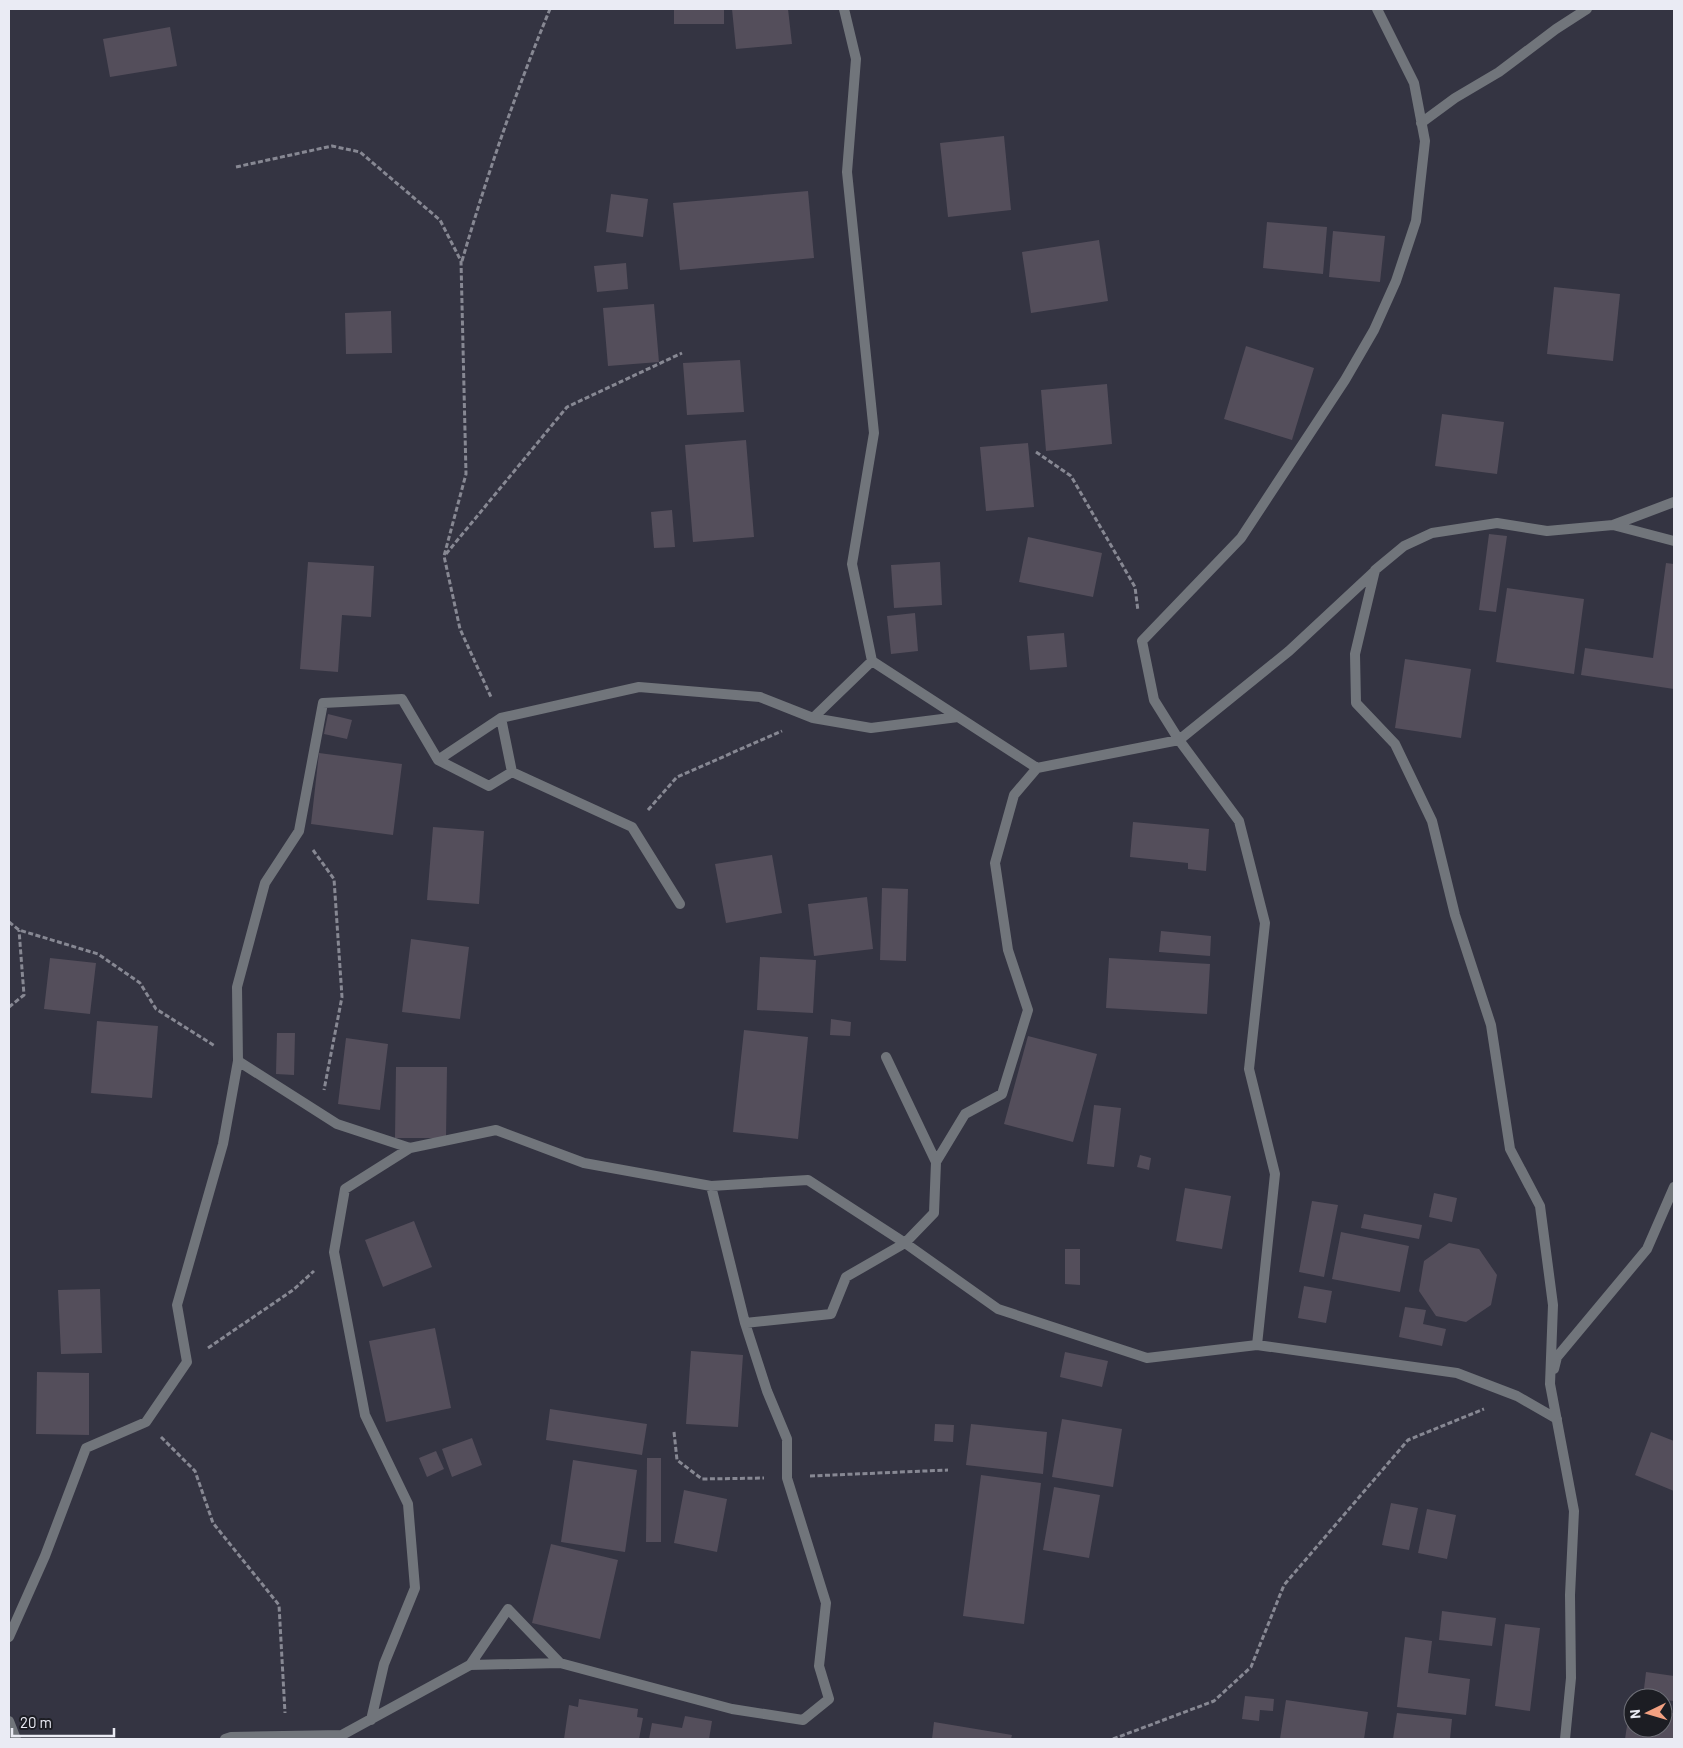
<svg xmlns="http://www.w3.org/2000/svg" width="1683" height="1748" font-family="Barlow,sans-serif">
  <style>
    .building { fill: #544e5b }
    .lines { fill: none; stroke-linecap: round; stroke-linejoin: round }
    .path { stroke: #878893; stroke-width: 3; stroke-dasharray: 5 2.5; stroke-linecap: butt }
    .street { stroke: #71757b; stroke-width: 10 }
  </style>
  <rect width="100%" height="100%" fill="#343442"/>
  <!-- building -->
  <path class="building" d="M674 9H724V24H674Z
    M732 9H788L792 44 736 49Z
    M170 27 177 66 110 77 103 39Z
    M1004 136 1011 210 948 217 940 143Z
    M808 191 814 258 680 270 673 203Z
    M611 194 648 199 643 237 606 232Z
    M1267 222 1327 227 1323 274 1263 268Z
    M1333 231 1385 236 1380 282 1329 277Z
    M1099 240 1108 301 1031 313 1022 252Z
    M626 263 628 289 597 292 594 266Z
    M1554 287 1620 294 1613 361 1547 354Z
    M654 304 659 362 608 366 603 308Z
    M391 311 392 353 346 354 345 313Z
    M1246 346 1314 368 1292 440 1224 419Z
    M740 360 744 412 687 415 683 363Z
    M1107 384 1112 444 1046 451 1041 390Z
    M1442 414 1504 422 1497 474 1435 466Z
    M746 440 754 537 693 542 685 445Z
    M1028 443 1034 507 986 511 980 447Z
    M672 510 675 547 654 548 651 512Z
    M1489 534 1507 536 1496 612 1479 610Z
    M1028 537 1102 553 1093 597 1019 582Z
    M308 562 374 566 371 617 342 615 338 672 300 669Z
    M940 562 942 605 894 608 891 565Z
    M1666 563 1674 564V689L1581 675 1585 648 1653 658Z
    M1507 588 1584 599 1574 674 1496 662Z
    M915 613 918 651 891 654 887 616Z
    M1064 633 1067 667 1030 670 1027 636Z
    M1405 659 1471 669 1461 738 1395 728Z
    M328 714 352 720 347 739 324 734Z
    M319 753 402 764 393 835 311 824Z
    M1133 822 1209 829 1206 871 1188 869V863L1130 857Z
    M433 827 484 831 479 904 427 900Z
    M772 855 782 913 726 923 715 864Z
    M882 888 908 889 906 961 880 960Z
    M867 897 873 949 814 956 808 904Z
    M1161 931 1211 936 1210 956 1159 952Z
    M411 939 469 947 460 1019 402 1012Z
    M760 957 816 960 813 1013 757 1010Z
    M50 958 96 963 90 1014 44 1009Z
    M1109 958 1210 964 1207 1014 1106 1008Z
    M831 1019 851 1022 850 1036 830 1035Z
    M97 1021 158 1026 152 1098 91 1093Z
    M744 1030 808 1037 798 1139 733 1132Z
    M277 1033H295L294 1075 276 1074Z
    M1028 1036 1097 1054 1073 1142 1004 1124Z
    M346 1038 388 1044 380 1110 338 1104Z
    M396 1067H447L446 1138H395Z
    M1094 1105 1121 1108 1114 1167 1087 1164Z
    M1140 1155 1151 1158 1149 1170 1137 1167Z
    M1185 1188 1231 1196 1222 1249 1176 1241Z
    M1434 1193 1457 1198 1452 1222 1429 1217Z
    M1312 1201 1338 1205 1324 1277 1299 1272Z
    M1364 1214 1422 1225 1419 1239 1361 1228Z
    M414 1221 432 1267 383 1287 365 1240Z
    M1341 1232 1409 1246 1400 1292 1332 1279Z
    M1449 1243 1479 1249 1497 1275 1491 1305 1466 1322 1436 1316 1419 1291 1424 1261Z
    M1065 1249H1080V1285L1065 1284Z
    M1304 1286 1332 1291 1326 1323 1298 1318Z
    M100 1289 102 1353 61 1354 58 1290Z
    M1405 1307 1426 1310 1423 1324 1446 1329 1442 1346 1399 1337Z
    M435 1328 451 1408 386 1422 369 1341Z
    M691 1351 743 1355 738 1427 686 1424Z
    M1065 1352 1108 1361 1102 1387 1060 1377Z
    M37 1372 89 1373V1435L36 1434Z
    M550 1409 647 1424 642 1455 546 1440Z
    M1062 1419 1122 1429 1113 1487 1052 1477Z
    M935 1424 954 1425 953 1442 934 1441Z
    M971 1424 1047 1432 1043 1474 966 1465Z
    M1651 1432 1674 1441V1491L1635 1475Z
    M472 1438 482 1465 452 1477 442 1449Z
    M436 1451 444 1469 427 1477 419 1458Z
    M647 1458H661V1542H646Z
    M573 1460 637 1470 625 1552 561 1542Z
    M981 1475 1041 1483 1024 1624 963 1616Z
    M1054 1487 1100 1495 1089 1558 1043 1550Z
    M684 1490 727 1499 717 1552 674 1543Z
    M1391 1503 1418 1508 1409 1550 1382 1545Z
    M1427 1509 1456 1515 1447 1559 1418 1553Z
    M551 1544 618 1560 600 1639 532 1623Z
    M1442 1611 1496 1618 1492 1646 1439 1640Z
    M1505 1624 1540 1628 1530 1711 1495 1706Z
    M1405 1637 1432 1641 1428 1673 1470 1679 1466 1715 1397 1707Z
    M1646 1672 1674 1676V1701L1663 1700V1698L1643 1697Z
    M1245 1696 1274 1699 1273 1711 1260 1710 1259 1721 1242 1719Z
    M579 1699 638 1709 637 1717 643 1718 639 1739H564L569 1705 578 1707Z
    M1286 1700 1368 1712 1364 1739H1280Z
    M1630 1706 1633 1707V1728H1663V1712L1674 1713V1739H1625Z
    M1397 1713 1452 1719 1450 1739H1393Z
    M685 1716 712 1721 709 1739H649L652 1723 682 1728Z
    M934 1722 1012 1735 1011 1739H932Z"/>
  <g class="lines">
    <!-- path -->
    <path class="path" d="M236 167 332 146 360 152 440 220 461 261 466 474 444 556 460 629 491 697
      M462 261C487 175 516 91 550 9
      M1036 452 1071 476 1135 587 1138 611
      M446 554 567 407 682 353
      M648 810 677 777 782 731
      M313 850 334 879 342 997 324 1090
      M9 922 19 930 98 954 140 983 156 1009 215 1046
      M9 1007 24 995 19 930
      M208 1348 293 1290 314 1271
      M674 1432 677 1460 702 1479 764 1478
      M161 1437 195 1471 213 1523 279 1605 285 1713
      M810 1476 948 1470
      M1113 1739 1214 1701 1251 1667 1284 1585 1408 1440 1484 1409"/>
    <!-- street -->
    <path class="street" d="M844 9 856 59 847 172 874 433 852 564 872 661 1037 768
      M1377 9 1414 83 1425 141 1416 221 1396 281 1374 330 1345 380 1241 538 1142 641 1154 700 1179 740 1239 821 1265 923 1249 1069 1275 1174 1257 1345 1457 1373 1517 1396 1557 1419
      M1421 123 1455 98 1499 72 1556 29 1587 9
      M1613 525 1674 541
      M501 718 512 772
      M813 718 872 661
      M438 760 501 718 639 687 760 697 813 718 871 728 958 717
      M886 1057 936 1162
      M238 1061 337 1124 410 1148 496 1130 584 1163 711 1186 808 1180 905 1243 998 1309 1147 1358 1257 1345
      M745 1323 831 1314 846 1277 905 1243 934 1213 936 1162 965 1114 1002 1094 1028 1010 1008 950 995 863 1014 795 1037 768 1179 740 1289 651 1375 571
      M1554 1369 1557 1357 1647 1249 1674 1187
      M9 1637 45 1556 86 1448 146 1422 187 1362 177 1305 223 1144 238 1061 237 987 265 883 299 831 323 703 402 699 438 760 489 786 512 772 632 827 680 904
      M470 1665 560 1663
      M371 1720 384 1664 415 1588 408 1504 365 1415 334 1252 345 1189 410 1148
      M9 1721 16 1739
      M225 1739 231 1737 342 1735 470 1665 508 1609 560 1663 732 1709 803 1720 829 1699 819 1666 826 1603 787 1478V1439L767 1391 745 1323 711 1186
      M1565 1739 1571 1678 1570 1595 1574 1511 1550 1384 1553 1305 1540 1206 1510 1149 1491 1025 1455 915 1432 821 1395 744 1356 703 1355 654 1375 570 1404 546 1432 533 1497 523 1547 531 1613 525 1674 502"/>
  </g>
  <!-- border -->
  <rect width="1683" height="1748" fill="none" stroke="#eaebf4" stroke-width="20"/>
  <!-- north arrow -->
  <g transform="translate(1648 1713) rotate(265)"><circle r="24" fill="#1c1d23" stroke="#6e6f77"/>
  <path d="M0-4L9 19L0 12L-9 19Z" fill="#f2a081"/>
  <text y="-8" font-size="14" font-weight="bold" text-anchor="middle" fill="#eaebf4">N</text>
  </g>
  <!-- scale -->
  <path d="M12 1728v8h102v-8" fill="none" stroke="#eaebf4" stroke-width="2.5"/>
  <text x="20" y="1728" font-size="15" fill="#eaebf4" stroke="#1c1d23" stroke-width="4" paint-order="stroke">20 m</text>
</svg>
